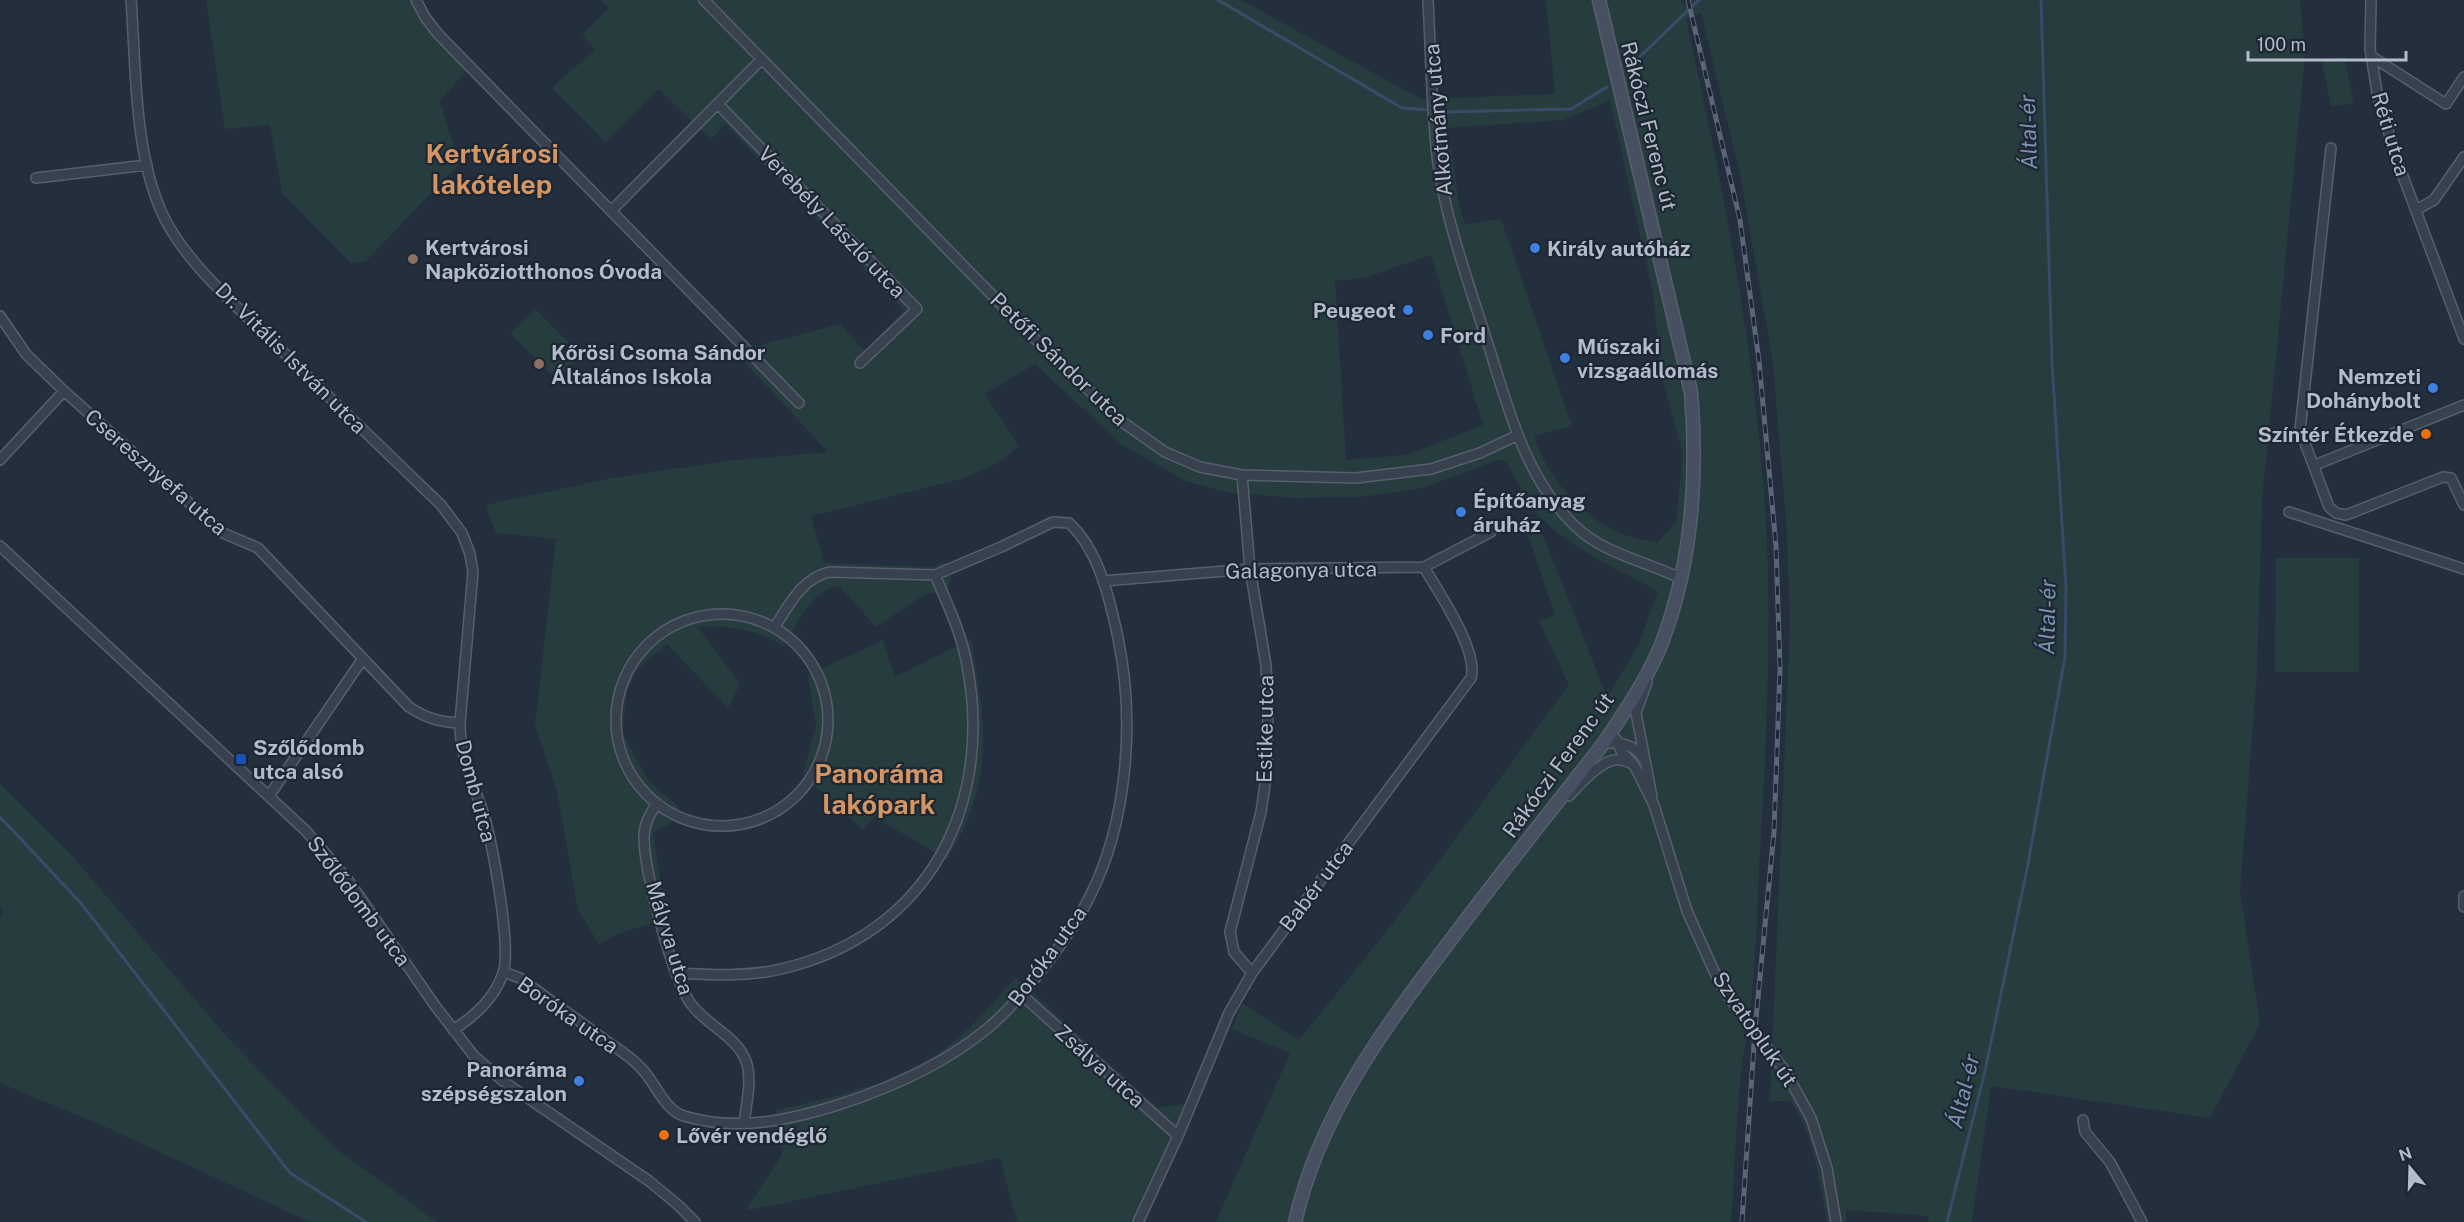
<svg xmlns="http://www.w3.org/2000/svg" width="2464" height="1222" font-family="'Public Sans',sans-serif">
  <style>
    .green { fill: #263c3f; fill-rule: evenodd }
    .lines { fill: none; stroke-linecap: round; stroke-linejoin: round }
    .stream { stroke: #394c67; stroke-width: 3 }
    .street-casing { stroke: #565f6c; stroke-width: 12 }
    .secondary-casing { stroke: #565f6c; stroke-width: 15 }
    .street { stroke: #38414e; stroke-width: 9 }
    .secondary { stroke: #465061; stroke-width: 12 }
    .rail-casing { stroke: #5a6575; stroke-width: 5 }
    .rail { stroke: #1d2633; stroke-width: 3; stroke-dasharray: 9; stroke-linecap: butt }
    .shop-dot { fill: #3f7fe0; stroke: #1d2633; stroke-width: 2 }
    .education-dot { fill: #8d6e63; stroke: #1d2633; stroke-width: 2 }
    .food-dot { fill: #e8710a; stroke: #1d2633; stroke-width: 2 }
    .transit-dot { fill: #1a4fb4; stroke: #1d2633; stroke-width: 2 }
    .labels { text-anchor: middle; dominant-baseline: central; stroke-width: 4.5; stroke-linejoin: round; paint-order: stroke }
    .street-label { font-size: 21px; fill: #b4bcc9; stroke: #1d2633 }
    .poi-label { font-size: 21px; font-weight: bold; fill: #b4bcc9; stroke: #1d2633; text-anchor: start }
    .water-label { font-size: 22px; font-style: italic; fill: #7c92b1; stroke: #1d2633 }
    .district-label { font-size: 27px; font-weight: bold; fill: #d59563; stroke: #1d2633 }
  </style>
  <rect width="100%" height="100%" fill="#242f3e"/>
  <!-- green -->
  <path class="green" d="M206 0H418L434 26 472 64 440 101 459 164 366 261 352 264 282 193 270 125 225 129Z
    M601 0H1241L1421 99 1555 94 1546 0H1681L1682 5 1689 0H2300L2305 55 2262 501 2257 671 2240 891 2260 1024 2210 1118 1991 1086 1972 1222H1928L1929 1216 1846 1210V1222H1827C1820 1181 1814 1137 1791 1101H1770L1790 625 1787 534 1773 363 1740 174 1701 13 1686 19C1726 201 1763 385 1768 572 1770 672 1765 771 1759 870 1757 915 1756 960 1751 1004 1749 1030 1742 1056 1740 1082 1736 1129 1734 1175 1731 1222H1216L1290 1053 1232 1029 1242 1003 1299 1040 1393 923 1569 685 1539 621 1555 615 1524 523 1536 518 1607 697 1639 644 1658 591C1621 571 1556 542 1532 507 1522 493 1515 477 1507 462L1497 460 1423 488 1361 497 1297 498 1231 493 1185 481 1121 444 1035 364 985 394 1019 446 998 463 962 479 811 516 824 563 931 567 945 562 951 579 947 590 924 595 876 627 838 585C808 594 798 622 784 647 758 629 729 626 698 627L740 684 728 708 667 644 636 671 627 692 622 733 648 780 680 808 670 824 653 832 662 891 669 918 620 933 599 944 578 910 557 791 535 725 556 539 496 533 485 505 617 477 735 460 828 452 735 352 840 324 865 351 904 310 725 124 711 140 659 89 605 142 552 88 595 49 582 35 609 8ZM1610 100 1653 293 1661 373 1683 454 1676 522 1658 542C1599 538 1553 490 1534 436L1572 426 1501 219 1465 225 1459 204 1448 128 1563 120ZM1431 255 1483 425 1406 455 1346 460 1335 281 1364 278Z
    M2344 56 2354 103 2331 107 2322 61Z
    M535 309 582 356 557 380 510 333Z
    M2276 558H2359V672H2275Z
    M971 639C986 729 996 778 947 860L875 817 863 830 803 775 816 726 808 675 883 640 895 677Z
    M0 784 74 858 226 1036 335 1148 437 1222H310L108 1128 0 1083V919L3 910 0 908Z
    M1016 977 1157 1108 1199 1102 1146 1222H1017L1000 1158 745 1211 782 1155 776 1110C836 1097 898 1083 948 1046 974 1027 994 1001 1016 977Z"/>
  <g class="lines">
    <!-- stream -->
    <path class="stream" d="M1218 0 1402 108 1430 110
      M1627 69 1699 0
      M1445 112 1571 109 1607 87
      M0 817 80 902 290 1173 366 1222
      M1947 1222 1985 1071 2027 869 2065 657 2066 587 2052 362 2041 0"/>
    <defs>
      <path id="street" d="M131 0C136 66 134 145 159 206 179 258 239 308 278 347 332 400 387 453 441 505L462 533 470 554 473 572 460 723C460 759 473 782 484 815 492 843 512 948 503 973 495 998 475 1016 453 1030
        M416 0 425 17 438 34 799 403
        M704 0 1031 335 1121 421 1165 452 1200 467 1242 475 1356 478 1431 469 1480 453 1518 435
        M1428 0C1431 54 1431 110 1438 164 1447 223 1467 278 1485 335 1507 401 1522 475 1575 526 1604 554 1645 561 1680 578
        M2371 0 2370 49 2378 98 2398 163 2464 339
        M2371 56 2446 104 2464 77
        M718 104 917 309 860 363
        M2331 148 2300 430 2329 507 2336 513 2346 515 2443 477 2451 478 2464 505
        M36 178 147 165
        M2416 210 2434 200 2464 157
        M611 211 762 59
        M0 316 26 354 64 391 223 533 258 548 409 707C426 718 439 722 460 723
        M0 460 64 391
        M2315 465 2464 405
        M1242 475 1250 569 1266 665 1268 709 1267 771 1261 812 1230 932 1234 952 1252 973
        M2289 512 2464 569
        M0 546 306 831 348 880 436 1007 474 1056 503 1081 649 1181 678 1205 695 1222
        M1103 581 1250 569 1424 567 1491 532
        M616 720a106 106 0 1 1 212 0a106 106 0 1 1-212 0Z
        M1647 682 1636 713 1652 797
        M1616 739 1621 751 1633 764
        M1603 744C1619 740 1636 745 1644 760
        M269 796 362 660
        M1569 796C1579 785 1603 757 1620 760 1625 760 1630 763 1634 765L1654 805 1687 911 1713 969 1725 992 1785 1071 1811 1118 1827 1168 1836 1222
        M657 803C650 814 644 824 644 837 644 870 672 978 691 1004 707 1026 739 1037 747 1064 752 1082 746 1105 744 1123
        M2464 896V907
        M503 972 520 978C547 998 574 1017 601 1037 614 1047 629 1055 640 1067 655 1081 663 1109 684 1116 736 1132 791 1120 841 1104 893 1087 946 1063 988 1028 1009 1010 1027 989 1044 967 1061 945 1077 922 1089 898 1128 822 1135 720 1118 638 1110 600 1099 550 1069 523L1053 522 1001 547 935 575 829 572C801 579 789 605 774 628
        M677 973C711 975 747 977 781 969 929 935 996 803 966 660 960 630 947 603 935 575
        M1022 995 1178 1136
        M2083 1120 2085 1132 2110 1162 2142 1222
        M1138 1222 1178 1136 1229 1013 1252 973 1471 678C1479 650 1438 592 1424 567"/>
      <path id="secondary" d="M1295 1222C1319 1117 1380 1033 1444 949 1496 879 1550 812 1603 744 1623 714 1648 678 1661 645 1692 565 1698 476 1691 392L1599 0"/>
    </defs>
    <!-- street casing -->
    <use href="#street" class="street-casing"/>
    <!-- secondary casing -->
    <use href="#secondary" class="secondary-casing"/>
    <!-- street -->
    <use href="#street" class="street"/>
    <!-- secondary -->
    <use href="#secondary" class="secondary"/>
    <defs>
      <path id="rail" d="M1688 0 1740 220 1759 361 1776 546 1780 669 1774 832 1755 1029 1742 1222"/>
    </defs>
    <!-- rail casing -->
    <use href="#rail" class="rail-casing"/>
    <!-- rail -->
    <use href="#rail" class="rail"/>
  </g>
  <!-- markers -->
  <g class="shop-dot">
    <circle cx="1535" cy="248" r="6"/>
    <circle cx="1408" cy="310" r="6"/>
    <circle cx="1428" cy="335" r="6"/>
    <circle cx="1565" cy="358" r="6"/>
    <circle cx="2433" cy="388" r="6"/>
    <circle cx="1461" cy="512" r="6"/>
    <circle cx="579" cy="1081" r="6"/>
  </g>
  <g class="education-dot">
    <circle cx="413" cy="259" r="6"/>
    <circle cx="539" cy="364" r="6"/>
  </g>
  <g class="food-dot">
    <circle cx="2426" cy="434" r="6"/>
    <circle cx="664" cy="1135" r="6"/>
  </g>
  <rect class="transit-dot" x="235" y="753" width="12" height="12" rx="3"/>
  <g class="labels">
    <!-- street labels -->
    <g class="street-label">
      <text transform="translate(1438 120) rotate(-95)">Alkotmány utca</text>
      <text transform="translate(1649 126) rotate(76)">Rákóczi Ferenc út</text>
      <text transform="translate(2391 134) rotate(73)">Réti utca</text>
      <text transform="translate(832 222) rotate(46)">Verebély László utca</text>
      <text transform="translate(291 358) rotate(45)">Dr. Vitális István utca</text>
      <text transform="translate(1059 359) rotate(44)">Petőfi Sándor utca</text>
      <text transform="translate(156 472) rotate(41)">Cseresznyefa utca</text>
      <text transform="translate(1301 570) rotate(-1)">Galagonya utca</text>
      <text transform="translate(1265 729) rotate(-89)">Estike utca</text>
      <text transform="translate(1558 765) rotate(-54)">Rákóczi Ferenc út</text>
      <text transform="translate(476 791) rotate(75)">Domb utca</text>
      <text transform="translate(1316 886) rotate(-53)">Babér utca</text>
      <text transform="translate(359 901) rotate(53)">Szőlődomb utca</text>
      <text transform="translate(670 938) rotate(73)">Mályva utca</text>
      <text transform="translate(1047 956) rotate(-54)">Boróka utca</text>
      <text transform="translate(568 1015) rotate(35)">Boróka utca</text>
      <text transform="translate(1755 1029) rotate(56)">Szvatopluk út</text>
      <text transform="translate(1100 1066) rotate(42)">Zsálya utca</text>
    </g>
    <!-- poi labels -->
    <g class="poi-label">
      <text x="425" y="247">Kertvárosi<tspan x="425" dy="24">Napköziotthonos Óvoda</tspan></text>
      <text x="1547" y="248">Király autóház</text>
      <text x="1396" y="310" text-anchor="end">Peugeot</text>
      <text x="1440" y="335">Ford</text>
      <text x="1577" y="346">Műszaki<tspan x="1577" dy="24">vizsgaállomás</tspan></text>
      <text x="551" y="352">Kőrösi Csoma Sándor<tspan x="551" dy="24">Általános Iskola</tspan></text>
      <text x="2421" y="376" text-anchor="end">Nemzeti<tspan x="2421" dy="24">Dohánybolt</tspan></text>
      <text x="2414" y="434" text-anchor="end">Színtér Étkezde</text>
      <text x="1473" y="500">Építőanyag<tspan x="1473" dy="24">áruház</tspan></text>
      <text x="253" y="747">Szőlődomb<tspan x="253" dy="24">utca alsó</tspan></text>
      <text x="567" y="1069" text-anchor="end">Panoráma<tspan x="567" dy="24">szépségszalon</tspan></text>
      <text x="676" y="1135">Lővér vendéglő</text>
    </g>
    <!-- water labels -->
    <g class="water-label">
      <text transform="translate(2028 132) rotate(-92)">Által-ér</text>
      <text transform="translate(2047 617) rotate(-89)">Által-ér</text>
      <text transform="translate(1963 1091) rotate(-76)">Által-ér</text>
    </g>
    <!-- district labels -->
    <g class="district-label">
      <text x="492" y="153">Kertvárosi<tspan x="492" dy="31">lakótelep</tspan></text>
      <text x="879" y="773">Panoráma<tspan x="879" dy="31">lakópark</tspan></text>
    </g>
  </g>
  <!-- north arrow -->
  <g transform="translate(2410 1168) rotate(341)" stroke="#1d2633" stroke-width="4.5" paint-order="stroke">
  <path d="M0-4.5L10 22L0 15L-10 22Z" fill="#b4bcc9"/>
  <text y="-9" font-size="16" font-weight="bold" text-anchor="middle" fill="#b4bcc9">N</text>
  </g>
  <!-- scale -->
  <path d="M2248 51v9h158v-9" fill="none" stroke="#b4bcc9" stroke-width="3"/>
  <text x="2257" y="51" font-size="18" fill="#b4bcc9" stroke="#1d2633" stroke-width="4.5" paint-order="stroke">100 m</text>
</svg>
